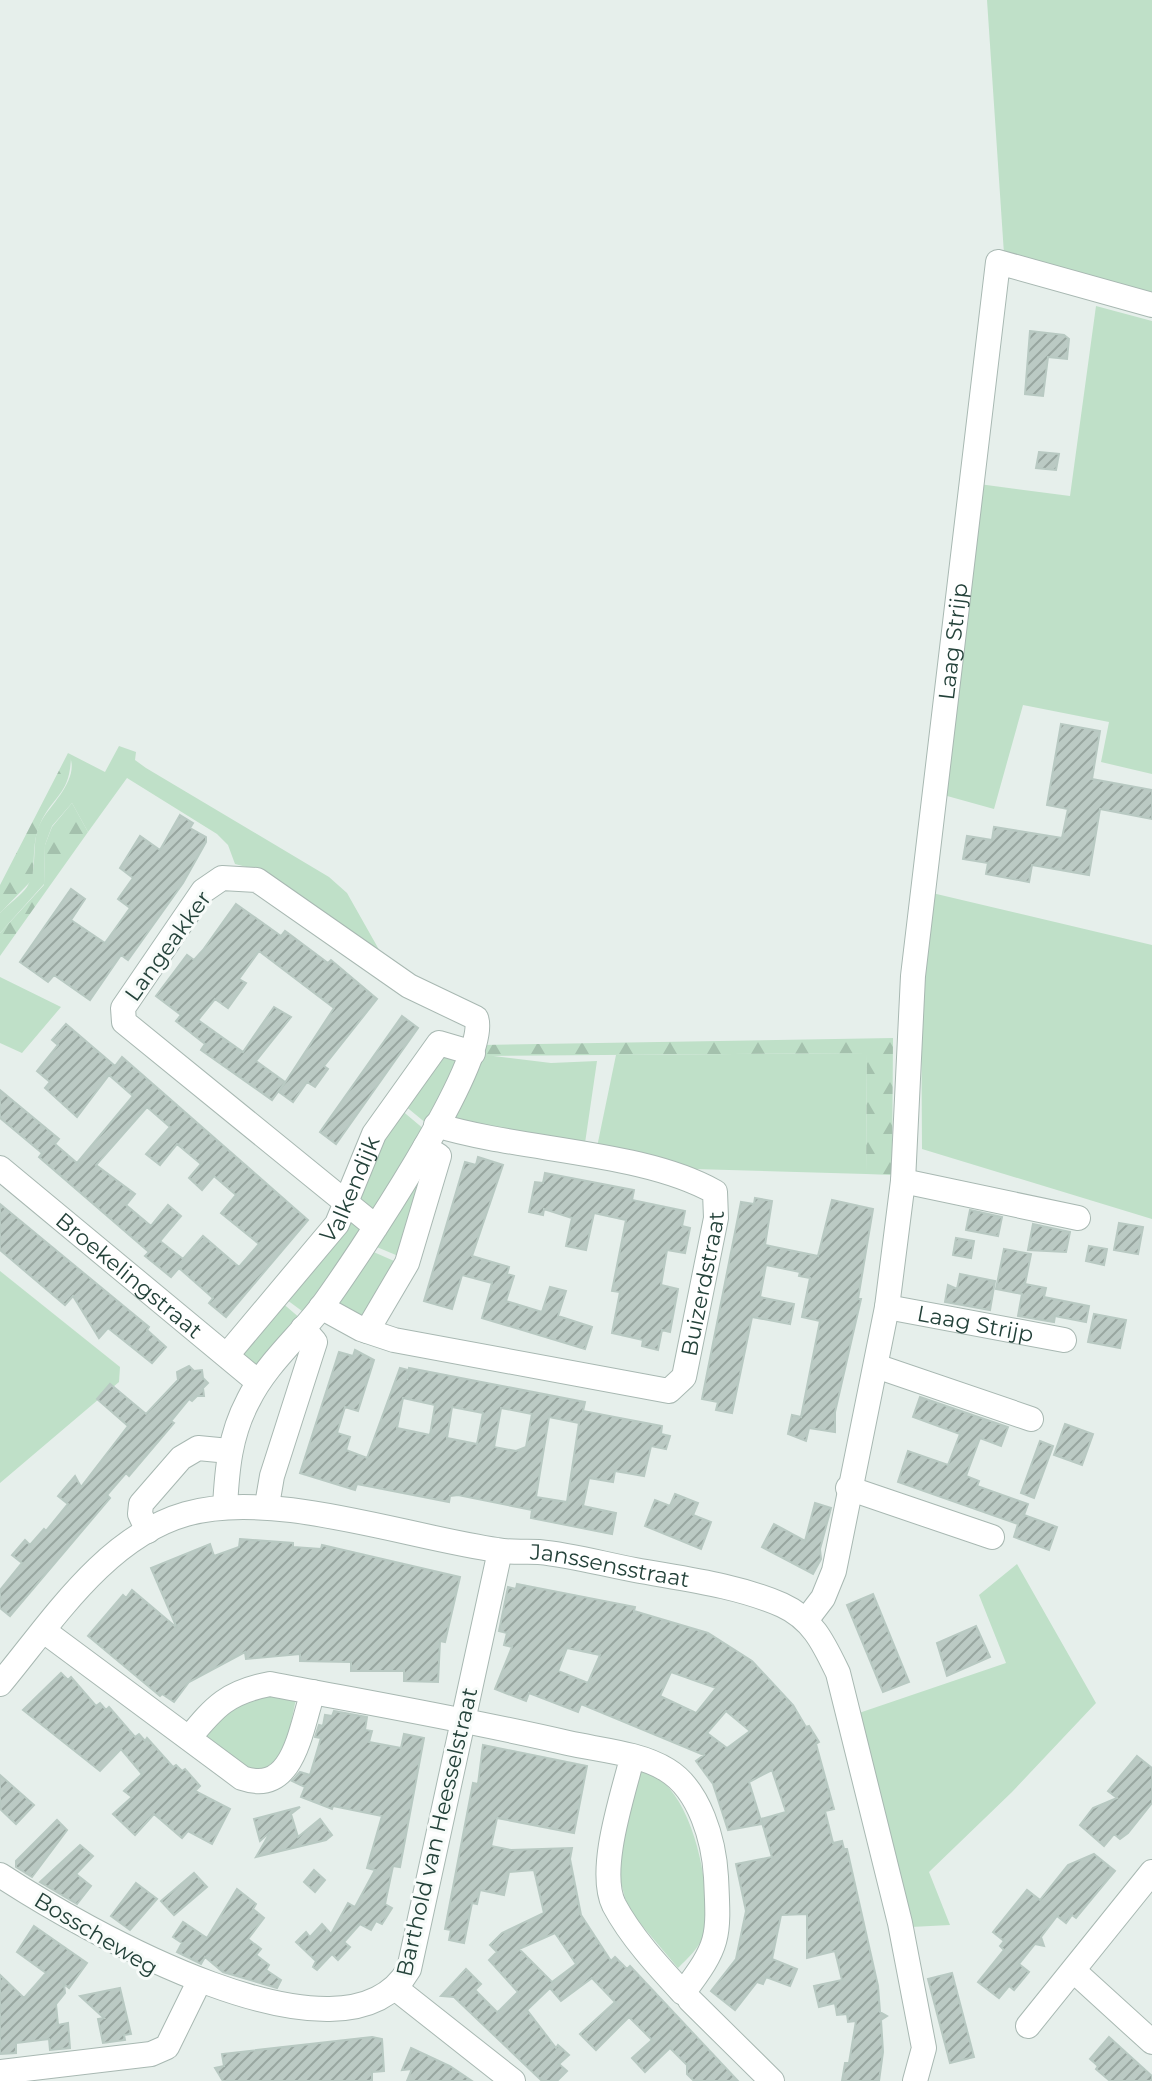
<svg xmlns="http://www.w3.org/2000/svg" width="1152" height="2081" font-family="Montserrat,sans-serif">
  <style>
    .grass { fill: #bfe0c8 }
    .forest { fill: url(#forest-firs) }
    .building { fill: url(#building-hatch); stroke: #b8c9c2; stroke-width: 2; fill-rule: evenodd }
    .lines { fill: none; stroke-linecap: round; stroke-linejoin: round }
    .minor-casing { stroke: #a8b8b2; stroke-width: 26 }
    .minor { stroke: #fff; stroke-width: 24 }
    .labels { text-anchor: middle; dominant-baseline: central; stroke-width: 6; stroke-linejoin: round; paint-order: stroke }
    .street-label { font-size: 22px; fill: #24423a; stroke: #f7fbf9 }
  </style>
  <defs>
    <pattern id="forest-firs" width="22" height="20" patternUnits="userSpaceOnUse" patternTransform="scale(2)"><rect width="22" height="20" fill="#bfe0c8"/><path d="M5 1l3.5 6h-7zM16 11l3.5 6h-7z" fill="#a4c1ad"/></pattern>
    <pattern id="building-hatch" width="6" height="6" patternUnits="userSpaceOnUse" patternTransform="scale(2)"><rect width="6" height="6" fill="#bbcac4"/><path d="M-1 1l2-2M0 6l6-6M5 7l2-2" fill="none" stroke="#98a6a0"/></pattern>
  </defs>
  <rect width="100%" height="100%" fill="#e6efeb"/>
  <!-- grass -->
  <path class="grass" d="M987 0H1152V300L1004 254Z
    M1096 306 1152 321V774L1101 762 1109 722 1023 705 994 809 940 794 979 484 1070 496Z
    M119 746 136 752 135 760 146 768 329 877 347 893 382 955 258 870 235 864 228 845 217 834 127 778 88 832 72 803 52 826 45 845 44 884 0 933V913C8 904 21 896 27 887 40 866 29 841 42 820 53 802 82 776 68 753L105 772Z
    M928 892 1152 945V1219L922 1149 921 973Z
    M0 977 61 1007 22 1053 0 1043Z
    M442 1050 461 1054 427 1124 404 1105Z
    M867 1053 866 1174 694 1169 597 1147 616 1055Z
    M477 1054 551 1063 597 1061 584 1150 455 1120 452 1106Z
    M400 1109 425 1130 375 1211 362 1210C355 1172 379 1138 400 1109Z
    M428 1155 403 1258 372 1245Z
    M350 1218 361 1230 306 1314 283 1297Z
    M369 1250 401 1264 364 1320 340 1306 339 1300Z
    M0 1271 120 1367 119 1382 0 1483Z
    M280 1301 301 1319 258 1368 238 1350Z
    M1017 1564 1096 1703 1012 1792 929 1872 950 1925 911 1927 859 1713 1006 1663 979 1595Z
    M250 1693 296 1699C292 1717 289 1737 283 1754 268 1796 214 1747 195 1734Z
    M636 1771C690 1771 712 1887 705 1928 703 1945 689 1957 678 1968L628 1909 616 1864Z"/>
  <!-- forest -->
  <path class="forest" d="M68 753 71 757C70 795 53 795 40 824 32 842 35 860 32 880L0 913V885Z
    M72 803 88 832 0 956V933L44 885 45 845 52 827Z
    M893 1038 892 1175 866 1174 867 1053 476 1056 481 1045Z"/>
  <!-- building -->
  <path class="building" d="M1030 331 1064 335 1069 339 1067 359 1048 357 1043 396 1025 394Z
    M1039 452 1059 454 1056 470 1036 468Z
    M1061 724 1100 731 1092 779 1152 790V819L1100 809 1089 875 1032 865 1029 882 986 874 988 863 963 859 967 836 992 840 994 827 1062 838 1068 809 1047 805Z
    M180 815 193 823 190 828 206 837V842L183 883 128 960 121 955 90 1000 54 975 48 982 20 962 71 889 85 899 71 920 105 943 130 908 118 899 133 878 120 868 140 836 160 850Z
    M236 904 281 936 285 931 328 963 331 960 377 999 324 1066 328 1069 315 1087 307 1082 293 1102 279 1092 334 1008 259 951 239 979 246 983 228 1008 215 999 198 1020 243 1052 274 1007 291 1017 256 1061 285 1082 272 1100 201 1050 205 1044 176 1021 181 1015 156 996 187 955 194 960 203 950Z
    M402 1016 418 1028 336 1144 320 1132Z
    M66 1024 115 1066 122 1057 308 1220 226 1317 209 1303 213 1298 179 1268 171 1277 145 1256 149 1252 39 1157 42 1153 0 1118V1090L59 1139 55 1144 77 1163 133 1096 109 1075 77 1117 45 1088 50 1082 37 1071 58 1045 52 1040ZM147 1107 170 1127 146 1154 160 1165 177 1144 201 1164 189 1178 202 1190 214 1176 236 1195 221 1213 259 1244 239 1267 203 1236 183 1259 160 1241 181 1216 168 1205 151 1226 126 1205 135 1194 96 1165Z
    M478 1157 503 1165 472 1256 509 1267 507 1274 514 1276 506 1301 542 1312 550 1287 566 1291 558 1316 592 1327 585 1349 482 1318 492 1283 462 1275 452 1309 424 1301 465 1162 476 1165Z
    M545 1173 634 1190 632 1200 685 1211 682 1226 690 1228 685 1253 667 1250 661 1285 678 1289 670 1332 662 1330 658 1350 642 1346 643 1340 612 1333 620 1292 612 1291 626 1220 594 1213 586 1250 566 1246 572 1218 544 1209 543 1215 529 1212 535 1182 543 1183Z
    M755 1198 772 1201 765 1245 818 1256 832 1200 873 1209 858 1299H861L835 1412V1432L809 1428 806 1441 788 1434 792 1415 801 1417 820 1321 802 1317 810 1278 799 1276 800 1272 766 1265 760 1297 794 1304 790 1324 752 1317 732 1413 716 1410 718 1402 702 1399 741 1202 754 1204Z
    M0 1204 149 1327 147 1330 166 1347 152 1363 108 1328 99 1338 73 1296 65 1305 0 1250Z
    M970 1210 1002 1217 998 1236 966 1230Z
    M1119 1223 1143 1227 1138 1254 1114 1250Z
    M1033 1224 1070 1232 1066 1252 1028 1250Z
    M956 1238 974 1241 971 1258 953 1255Z
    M1089 1246 1107 1249 1104 1265 1086 1261Z
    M1004 1249 1031 1254 1025 1284 1046 1288 1044 1297 1089 1306 1086 1322 1055 1316 1054 1322 1018 1316 1022 1294 996 1289Z
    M960 1274 995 1281 990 1310 945 1302 948 1285 957 1289Z
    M1094 1314 1126 1320 1120 1348 1088 1342Z
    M355 1350 374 1360 358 1411 345 1407 337 1433 350 1437 346 1450 367 1458 400 1368 408 1370 407 1380 409 1368 585 1402 583 1411 662 1426 661 1434 670 1436 666 1449 651 1446 644 1476 615 1471 613 1482 589 1478 583 1506 616 1513 612 1534 531 1518 532 1510 458 1495 450 1496 449 1502 357 1484 355 1490 300 1473 338 1355 339 1352 353 1356ZM403 1398 435 1405 430 1435 397 1428ZM452 1407 483 1413 477 1444 447 1438ZM501 1408 532 1414 526 1447 516 1451 494 1447ZM549 1417 579 1423 567 1502 536 1497Z
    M189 1366 194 1371 202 1370 203 1378 208 1383 203 1388 204 1396H197L192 1401 189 1399 171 1421 174 1423 129 1476 126 1473 107 1495 110 1498 10 1616 0 1608V1590L22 1563 12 1555 25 1540 30 1545 44 1529 46 1531 68 1504 58 1496 75 1476 81 1487 128 1426 97 1399 110 1384 146 1414 178 1380 177 1372Z
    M920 1397 1008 1427 1001 1446 980 1438 966 1476 979 1481 977 1486 1028 1504 1024 1515 1057 1527 1049 1550 1014 1537 1018 1524 898 1482 908 1451 948 1465 960 1434 913 1417Z
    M1065 1424 1093 1434 1082 1465 1054 1455Z
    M1040 1441 1053 1446 1034 1498 1021 1493Z
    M675 1494 698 1503 693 1515 711 1522 701 1549 645 1526 655 1500 670 1506Z
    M815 1503 831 1508 820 1549 821 1559 813 1574 762 1547 774 1524 805 1541Z
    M240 1539 293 1543V1547L321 1549 322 1545 460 1577 445 1642 440 1641 438 1682 404 1681V1671H351V1662L300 1661V1654L246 1659 245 1652 189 1682 174 1702 162 1694 160 1696 88 1636 123 1595 126 1598 132 1590 177 1628 151 1568 210 1544 214 1556 239 1547Z
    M517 1584 635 1607 634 1611 708 1633 752 1661 793 1705 806 1727 809 1726 819 1742 816 1744 834 1809 825 1811 833 1843 842 1841 844 1849H847L878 1986 880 2012 887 2016 881 2020 883 2052 879 2081H842L845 2063H849L856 2021 848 2022 847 2014 837 2015 835 2003 819 2007 814 1986 842 1980 835 1951 807 1958V1914L781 1915 772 1959 797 1969 790 1986 766 1977 763 1984 757 1982 735 2010 711 1991 736 1959 746 1911 736 1864 772 1857 761 1819 786 1812 772 1770 749 1782 762 1824 728 1830 713 1784 696 1761 704 1755 581 1704 578 1712 529 1693 526 1701 495 1689 512 1647 504 1645 507 1633 499 1631 508 1587 516 1589ZM567 1648 600 1655 588 1683 558 1671ZM671 1672 716 1688 696 1713 660 1696ZM726 1711 750 1731 727 1748 707 1733Z
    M873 1594 909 1682 883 1692 847 1605Z
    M976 1626 990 1657 947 1676 937 1643Z
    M61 1673 68 1680 71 1677 96 1706 100 1703 106 1710 109 1707 135 1737 139 1734 145 1741 147 1738 173 1767 176 1765 182 1771 185 1769 200 1786 195 1791 230 1809 212 1844 188 1831 182 1838 154 1814 135 1835 113 1814 132 1797 124 1791 142 1774 121 1749 100 1771 23 1710Z
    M334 1711 367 1717 365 1730 372 1731 369 1742 401 1748 404 1734 424 1738 400 1867 393 1866 385 1904 392 1908 382 1924 376 1921 371 1930 360 1924 344 1942 350 1947 338 1960 332 1954 317 1970 313 1967 316 1961 296 1942 306 1932 310 1937 322 1924 331 1934 348 1903 355 1907 375 1870 367 1868 382 1816 333 1806 332 1809 301 1797 305 1787 292 1781 300 1772 310 1775 321 1738 315 1737 319 1725 323 1726 325 1715 332 1716Z
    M483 1745 587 1766 574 1833 497 1818 491 1846 511 1850 572 1848 570 1859 581 1915 611 1961 615 1957 627 1969 630 1966 738 2081H694L687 2074V2065L670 2048 645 2072 632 2058 652 2040 629 2017 596 2050 580 2034 615 2002 592 1978 561 2001 550 1988 527 2010 556 2048 558 2045 569 2055 559 2064 567 2071 557 2081H542L454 1997 441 1996 466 1969 481 1984 475 1990 497 2012 500 2010 518 1992 489 1960 497 1952 490 1945 502 1933 544 1913 534 1870 509 1872 504 1895 480 1890 477 1904 472 1903 464 1943 449 1940 451 1930 445 1929 473 1783 478 1784ZM555 1933 576 1964 552 1982 519 1949Z
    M1137 1756 1152 1768V1803L1128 1833 1120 1839 1114 1834 1104 1846 1080 1825 1093 1808 1117 1798 1108 1791Z
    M0 1775 34 1805 16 1824 0 1809Z
    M300 1807 291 1814 298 1837 320 1819 332 1835 326 1840 256 1857 271 1831 260 1841 254 1819Z
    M57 1820 67 1830 32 1877 16 1867V1861Z
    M80 1845 93 1856 76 1874 91 1886 77 1904 40 1882Z
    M1094 1854 1115 1871 1076 1918 1072 1915 1066 1923 1057 1916 1041 1937 1044 1946 1035 1944 1019 1964 1029 1972 1014 1990 1009 1986 999 1998 978 1982 1004 1950 1000 1946 1004 1941 993 1932 1027 1890 1040 1900 1068 1865Z
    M314 1870 325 1880 315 1892 304 1882Z
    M194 1873 207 1887 174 1915 161 1901Z
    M136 1883 157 1899 130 1930 111 1916Z
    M237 1889 256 1904 253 1909 264 1918 248 1939 261 1949 256 1955 269 1965 266 1970 281 1980 277 1988 223 1972 205 1957 201 1964 177 1952 182 1943 173 1937 183 1922 207 1938Z
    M34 1926 87 1963 69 1988 64 1984 65 1993 56 2004 58 2025 68 2023 70 2048 50 2050 49 2039 16 2043V2053L0 2054V1975L24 1998 46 1973 17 1952Z
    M952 1973 974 2057 950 2063 928 1979Z
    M120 1988 131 2034 124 2035 125 2040 103 2043 98 2019 104 2018 80 1996Z
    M372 2037 382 2039 384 2071 372 2072V2081H223L215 2068 224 2066 222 2054Z
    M1109 2037 1152 2076V2081H1110L1096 2069 1098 2066 1090 2059Z
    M411 2048 450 2066 472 2081H407L412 2069 402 2070Z"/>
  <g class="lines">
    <defs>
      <g id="minor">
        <path id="s1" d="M0 1168 258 1382"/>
        <path d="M903 1181 1078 1218"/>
        <path id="s2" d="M321 1307 361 1329 394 1340 669 1391 684 1377 716 1218 715 1192C643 1151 520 1151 436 1125"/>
        <path id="s3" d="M887 1307 1064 1340"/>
        <path d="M367 1331 407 1263 439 1156 425 1147"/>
        <path id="s4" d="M227 1355 337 1224 374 1134 439 1043 473 1053"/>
        <path d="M876 1366 1031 1419"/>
        <path d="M848 1488 992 1537"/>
        <path d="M267 1505 272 1476 315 1342 303 1328"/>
        <path d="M225 1507C227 1469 230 1435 248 1401 266 1364 299 1337 323 1305 352 1265 493 1057 476 1018L409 986 257 880 222 878 203 891 123 1008 124 1022 376 1227"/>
        <path d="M148 1531 140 1514 141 1504 181 1458 198 1448 229 1451"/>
        <path id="s5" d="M807 1619 823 1598 834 1571 887 1307 903 1181 913 976 998 262 1152 305"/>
        <path d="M44 1631 242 1778C294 1796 300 1730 313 1692"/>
        <path id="s6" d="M0 1684C51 1623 105 1537 186 1514 272 1489 406 1537 497 1550 511 1553 525 1551 539 1552 571 1555 603 1564 635 1570 684 1579 736 1585 782 1605 813 1619 824 1644 838 1673L900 1923 924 2048 915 2081"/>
        <path d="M189 1738C215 1706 228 1692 270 1684 370 1703 469 1720 568 1743 599 1750 640 1753 667 1770 700 1790 714 1841 716 1877 719 1938 720 1944 683 1993 658 1966 631 1937 614 1905 597 1870 623 1795 632 1758"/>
        <path d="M0 1875C81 1928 345 2081 409 1969L500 1551"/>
        <path d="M1074 1971 1152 2042"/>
        <path d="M399 1991 513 2081"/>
        <path d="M690 2000 772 2081"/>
        <path d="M1028 2026 1152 1872"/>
        <path d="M0 2072 151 2054 167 2047 195 1990"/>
      </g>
    </defs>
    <!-- minor casing -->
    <use href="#minor" class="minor-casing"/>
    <!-- minor -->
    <use href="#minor" class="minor"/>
  </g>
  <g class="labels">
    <!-- street labels -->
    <g class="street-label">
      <text stroke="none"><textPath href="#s5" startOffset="994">Laag Strijp</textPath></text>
      <text transform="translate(168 946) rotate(-54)">Langeakker</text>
      <text stroke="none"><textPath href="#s4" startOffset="208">Valkendijk</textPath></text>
      <text stroke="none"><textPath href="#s1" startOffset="168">Broekelingstraat</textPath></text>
      <text stroke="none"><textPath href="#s2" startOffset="476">Buizerdstraat</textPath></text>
      <text stroke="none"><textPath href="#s3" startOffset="90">Laag Strijp</textPath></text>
      <text stroke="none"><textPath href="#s6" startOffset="686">Janssensstraat</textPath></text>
      <text transform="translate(437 1832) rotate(-77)">Barthold van Heesselstraat</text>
      <text transform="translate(96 1934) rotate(31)">Bosscheweg</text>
    </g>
  </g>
</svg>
